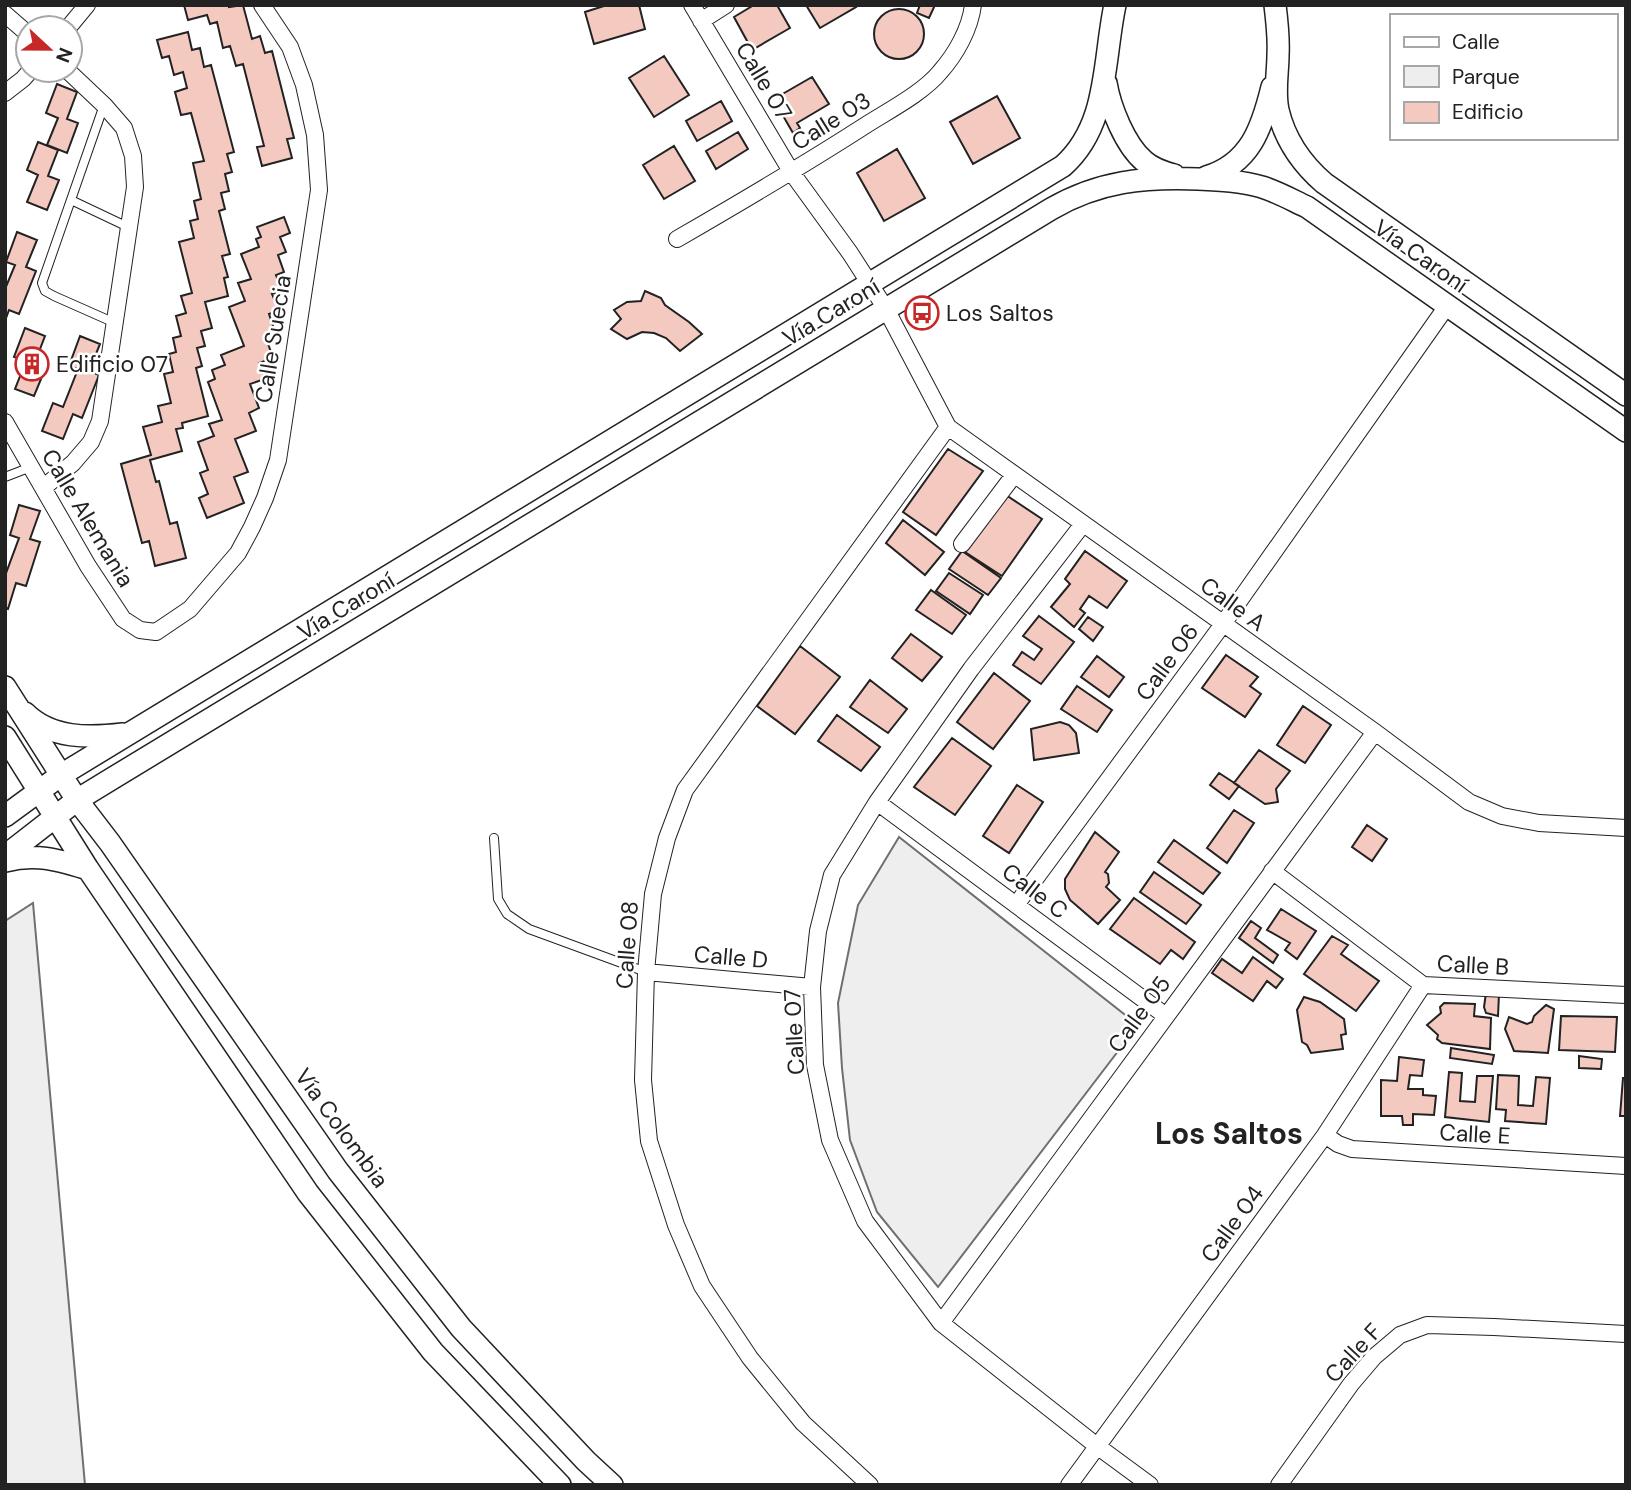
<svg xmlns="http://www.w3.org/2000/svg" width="1631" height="1490" font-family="'DM Sans',sans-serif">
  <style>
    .green { fill: #eee; stroke: #6f6f6f; stroke-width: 2 }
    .building { fill: #f3c9c0; stroke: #222; stroke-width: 2 }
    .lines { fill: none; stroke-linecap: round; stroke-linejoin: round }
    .lane-casing { stroke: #222; stroke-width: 10 }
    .street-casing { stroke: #222; stroke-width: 18 }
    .secondary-casing { stroke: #222; stroke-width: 24 }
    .lane { stroke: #fff; stroke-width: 8 }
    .street { stroke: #fff; stroke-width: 16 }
    .secondary { stroke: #fff; stroke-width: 21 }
    .labels { text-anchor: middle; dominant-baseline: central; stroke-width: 5; stroke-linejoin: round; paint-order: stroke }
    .street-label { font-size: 23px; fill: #222; stroke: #fff }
    .poi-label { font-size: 23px; fill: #222; stroke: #fff; text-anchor: start }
    .district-label { font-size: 30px; font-weight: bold; fill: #222; stroke: #fff }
  </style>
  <rect width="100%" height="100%" fill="#fff"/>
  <!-- green -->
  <path class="green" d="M899 837 1138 1025 938 1287 877 1212 850 1140 842 1068 838 1003 858 905Z
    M33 903 85 1485H5V921Z"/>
  <!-- building -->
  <path class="building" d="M184 5H229V7L243 5 252 39 260 36 265 53 272 51 294 138 287 139 292 158 262 166 257 147 264 146 243 64 236 66 230 46 223 48 217 22 210 24 207 15 188 20Z
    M607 5H639L645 29 594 44 585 12Z
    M754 5H777L790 28 752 50 734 17Z
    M806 5H855L856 7 820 28Z
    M920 5H935L929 18 917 13Z
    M874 34a25 25 0 1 1 50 0a25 25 0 1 1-50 0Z
    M188 32 192 50 200 48 204 67 211 65 234 152 227 154 232 172 225 174 229 191 221 193 225 209 219 211 230 254 222 256 228 277 224 278 228 296 205 302 212 328 201 331 205 346 197 348 202 366 196 368 208 416 182 423 183 428 176 429 182 451 150 460 156 482 159 481 170 524 177 522 186 558 155 566 149 541 142 543 121 464 151 455 143 427 162 422 158 406 171 403 164 374 173 372 169 354 176 352 173 338 181 336 176 316 186 313 181 296 192 293 179 242 194 238 190 221 198 219 194 201 201 199 193 163 204 161 191 113 181 115 175 92 187 88 183 72 174 75 169 56 162 58 157 40Z
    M664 56 689 95 654 117 629 78Z
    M812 77 829 104 797 123 800 128 793 133 782 114 788 111 779 96Z
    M57 84 77 92 67 119 78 123 67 153 47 145 58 118 46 113Z
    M997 96 1020 138 973 164 950 122Z
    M721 101 732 121 697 141 686 121Z
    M738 132 748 149 716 169 706 151Z
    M38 142 58 150 48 176 59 180 47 210 27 202 38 175 27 170Z
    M674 146 695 181 664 199 643 165Z
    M897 149 925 198 884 221 857 173Z
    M284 217 290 233 280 237 286 252 278 255 284 272 276 275 282 291 272 294 279 311 269 314 275 332 265 335 273 358 259 363 265 379 250 384 259 408 249 413 256 431 235 439 248 472 234 477 244 503 207 518 199 498 208 494 200 473 208 470 198 442 214 436 209 424 222 420 208 382 215 379 212 370 225 365 221 355 244 346 229 307 245 301 238 283 251 279 241 254 259 247 256 239 261 237 257 227Z
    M17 232 37 240 26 267 36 271 19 314 9 310 5 321V289L15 265 6 262Z
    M645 291 661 298 665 305 689 322 702 334 680 351 666 338 654 333 642 332 627 339 611 329 621 319 614 310 627 302 641 301Z
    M25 328 45 336 35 362 46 367 34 396 15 389 26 361 14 357Z
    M80 336 100 344 89 371 99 375 82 418 73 414 63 439 42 431 53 403 63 407 78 369 69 366Z
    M948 449 983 471 936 535 903 512Z
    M1006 495 1042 519 1002 576 965 552Z
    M19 505 40 511 30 539 40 542 26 586 16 583 8 609 5 608V576L19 538 10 535Z
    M903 520 944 552 925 575 886 543Z
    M962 551 1001 578 988 595 949 569Z
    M1085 551 1127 581 1107 608 1089 596 1080 609 1085 613 1074 627 1051 607 1070 584 1065 579Z
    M949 573 983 595 970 614 936 591Z
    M931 590 966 615 952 634 916 610Z
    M1039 616 1074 642 1041 684 1013 665 1022 652 1034 660 1042 649 1023 636Z
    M1088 617 1103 627 1093 641 1079 629Z
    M911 634 942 657 922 681 892 658Z
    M800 646 840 677 795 734 757 706Z
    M1226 655 1258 677 1250 686 1261 694 1245 717 1202 688Z
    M1097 656 1124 677 1109 697 1081 677Z
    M994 673 1030 701 993 749 957 722Z
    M870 680 907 709 888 733 850 707Z
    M1077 686 1112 710 1097 732 1061 709Z
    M1303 706 1331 725 1305 763 1277 745Z
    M837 715 880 747 861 771 818 741Z
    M1060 722 1069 725 1076 733 1079 753 1034 760 1031 729Z
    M952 738 991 766 955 815 914 787Z
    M1259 750 1290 771 1276 789 1278 802 1265 804 1234 783Z
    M1219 773 1239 786 1229 799 1210 785Z
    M1017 785 1043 802 1009 853 983 836Z
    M1234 810 1254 823 1227 863 1207 848Z
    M1367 825 1387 839 1372 861 1352 847Z
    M1095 832 1119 852 1105 872 1108 874 1109 883 1106 887 1120 900 1098 924 1070 900 1065 889V879Z
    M1174 840 1220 873 1203 894 1158 862Z
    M1154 872 1201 905 1186 924 1140 892Z
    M1134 898 1195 942 1183 959 1171 950 1160 964 1110 929Z
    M1281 909 1316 931 1297 959 1285 950 1290 943 1267 930Z
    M1251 921 1261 928 1255 938 1278 955 1273 963 1239 938Z
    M1332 936 1348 945 1341 954 1379 981 1356 1011 1304 974Z
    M1253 957 1283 979 1276 988 1267 981 1253 1001 1212 973 1222 959 1242 973Z
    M1486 993 1499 994 1498 1016 1486 1013 1484 1007Z
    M1304 997 1320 1002 1344 1019 1346 1034 1341 1035 1343 1049 1311 1053 1307 1045 1302 1042 1297 1010Z
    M1444 1003 1475 1004 1474 1016 1491 1018 1490 1049 1442 1043 1437 1039 1438 1035 1427 1025 1441 1013 1440 1007Z
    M1546 1005 1554 1009 1548 1053 1514 1051 1505 1029 1509 1017 1527 1024 1532 1022 1534 1016Z
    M1561 1016 1617 1017 1615 1052 1559 1050Z
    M1451 1048 1494 1055 1492 1064 1450 1058Z
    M1579 1056 1602 1059 1601 1069 1579 1068Z
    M1399 1057 1424 1060 1422 1076 1410 1075 1408 1089H1423V1095L1436 1096 1434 1115 1413 1114V1125H1403L1402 1116H1381V1080L1397 1081Z
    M1449 1072 1462 1073 1460 1101 1475 1102 1477 1076H1493L1489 1122 1445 1117Z
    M1498 1075 1519 1076 1518 1105 1533 1106 1536 1077 1550 1078 1546 1124 1505 1121 1506 1110 1496 1109Z
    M1623 1078H1626V1116H1620Z"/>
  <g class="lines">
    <defs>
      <path id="lane" d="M104 105 42 283 45 291 54 296 115 323
        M71 200 128 227
        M5 477 31 467
        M494 838 498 899 507 914 529 929 646 972"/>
      <path id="street" d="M692 5 792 173 850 253 886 309 948 427 1375 732 1469 802 1502 816 1539 823 1626 828
        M5 14 28 34
        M701 21 726 5
        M68 28 87 5
        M5 93 23 79 31 70
        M677 239C741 202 804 165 866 125 888 111 924 92 940 72 956 54 970 29 973 5
        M5 422 88 566 123 619 140 630 156 632 190 609 238 553 252 527 265 498 278 460 319 190 315 135 304 85 290 47 262 5
        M43 488 73 463 91 442 100 421 135 187 133 156 124 128 104 105 67 70
        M1083 524 971 669 877 802 832 875 818 931 812 987 815 1065 830 1140 865 1221 941 1323 1097 1446 1150 1485
        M962 544 1014 475
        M877 802 1166 1016
        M1272 871 1423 985 1626 995
        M1016 905 1223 624 1447 306
        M646 972 812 987
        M1325 1135 1338 1144 1352 1149 1626 1166
        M941 1323 1375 732
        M870 1485 803 1423 750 1358 702 1286 676 1225 649 1141 643 1080 646 972 653 894 667 838 685 790 948 427
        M1069 1485 1325 1135 1423 985
        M1279 1485 1351 1384 1374 1357 1400 1335 1427 1325 1494 1327 1626 1334"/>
      <path id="secondary" d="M1275 5C1277 21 1279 38 1278 55 1278 72 1274 92 1278 110 1285 140 1301 163 1324 183L1626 395
        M1106 83C1110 107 1125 145 1144 161 1153 169 1163 172 1174 175
        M1206 177C1250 164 1262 128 1272 87
        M5 687 77 800 110 843 338 1171 461 1328 586 1461 612 1485
        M25 713C51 739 89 738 123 734
        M5 737 88 869 308 1193 433 1352 560 1485
        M5 816 61 775 1063 166C1109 125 1103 61 1115 5
        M5 856 77 800 113 778 1051 209C1099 181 1144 177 1198 179 1220 180 1241 181 1262 187 1278 192 1292 200 1307 207L1626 431
        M5 861C37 853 58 860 88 869"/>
    </defs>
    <!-- lane casing -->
    <use href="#lane" class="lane-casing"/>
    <!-- street casing -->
    <use href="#street" class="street-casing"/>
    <!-- secondary casing -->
    <use href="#secondary" class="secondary-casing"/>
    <!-- lane -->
    <use href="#lane" class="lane"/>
    <!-- street -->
    <use href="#street" class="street"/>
    <!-- secondary -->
    <use href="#secondary" class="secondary"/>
  </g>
  <!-- icons -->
  <defs>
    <symbol id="bus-ring" viewBox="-11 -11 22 22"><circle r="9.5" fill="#fff" stroke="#c62828" stroke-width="1.5"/><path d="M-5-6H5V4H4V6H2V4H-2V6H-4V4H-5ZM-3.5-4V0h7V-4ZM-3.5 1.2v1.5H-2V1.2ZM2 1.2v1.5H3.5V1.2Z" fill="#c62828"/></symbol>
    <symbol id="building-ring" viewBox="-11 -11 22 22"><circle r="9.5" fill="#fff" stroke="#c62828" stroke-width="1.5"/><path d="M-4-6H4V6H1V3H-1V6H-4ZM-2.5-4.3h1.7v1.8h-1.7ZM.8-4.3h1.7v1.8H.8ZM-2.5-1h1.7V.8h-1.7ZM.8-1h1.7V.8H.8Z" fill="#c62828"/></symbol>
  </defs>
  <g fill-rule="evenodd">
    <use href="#bus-ring" x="903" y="294" width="38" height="38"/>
    <use href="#building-ring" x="13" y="345" width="38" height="38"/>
  </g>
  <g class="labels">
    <!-- street labels -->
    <g class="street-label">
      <text transform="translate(764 81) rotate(59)">Calle 07</text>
      <text transform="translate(831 121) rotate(-32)">Calle 03</text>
      <text transform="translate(1421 256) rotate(35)">Vía Caroní</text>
      <text transform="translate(831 312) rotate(-31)">Vía Caroní</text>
      <text transform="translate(273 339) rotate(-81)">Calle Suecia</text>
      <text transform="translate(88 518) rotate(59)">Calle Alemania</text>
      <text transform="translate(1233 604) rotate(36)">Calle A</text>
      <text transform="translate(346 606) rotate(-31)">Vía Caroní</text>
      <text transform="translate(1167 662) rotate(-54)">Calle 06</text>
      <text transform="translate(1035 891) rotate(37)">Calle C</text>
      <text transform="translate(627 945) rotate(-86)">Calle 08</text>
      <text transform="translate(731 957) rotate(5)">Calle D</text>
      <text transform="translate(1473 965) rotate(3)">Calle B</text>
      <text transform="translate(1139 1014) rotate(-54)">Calle 05</text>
      <text transform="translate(794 1032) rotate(-93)">Calle 07</text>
      <text transform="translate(342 1128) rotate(54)">Vía Colombia</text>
      <text transform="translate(1475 1134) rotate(3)">Calle E</text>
      <text transform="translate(1232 1224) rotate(-54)">Calle 04</text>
      <text transform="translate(1353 1353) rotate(-47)">Calle F</text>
    </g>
    <!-- poi labels -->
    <g class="poi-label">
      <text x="946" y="313">Los Saltos</text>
      <text x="56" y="364">Edificio 07</text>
    </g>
    <!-- district labels -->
    <g class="district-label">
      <text x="1229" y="1133">Los Saltos</text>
    </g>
  </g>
  <!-- border -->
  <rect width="1631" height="1490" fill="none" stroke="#222222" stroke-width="14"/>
  <!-- legend -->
  <rect x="1390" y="14" width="228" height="126" fill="#ffffff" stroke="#a7a7a7" stroke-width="2"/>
  <rect x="1404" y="37" width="35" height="10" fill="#ffffff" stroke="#a7a7a7" stroke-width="2"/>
  <text x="1452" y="49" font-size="21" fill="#222222">Calle</text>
  <rect x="1404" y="66" width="35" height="21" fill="#eeeeee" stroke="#a7a7a7" stroke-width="2"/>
  <text x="1452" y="84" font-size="21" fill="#222222">Parque</text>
  <rect x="1404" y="102" width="35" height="21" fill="#f3c9c0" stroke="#a7a7a7" stroke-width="2"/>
  <text x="1452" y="119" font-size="21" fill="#222222">Edificio</text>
  <!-- north arrow -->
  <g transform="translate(49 49) rotate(112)"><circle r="33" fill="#ffffff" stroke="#a7a7a7" stroke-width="2"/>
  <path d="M0-5L12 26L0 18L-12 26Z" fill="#c62828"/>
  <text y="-10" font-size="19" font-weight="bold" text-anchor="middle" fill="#222222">N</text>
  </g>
</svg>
